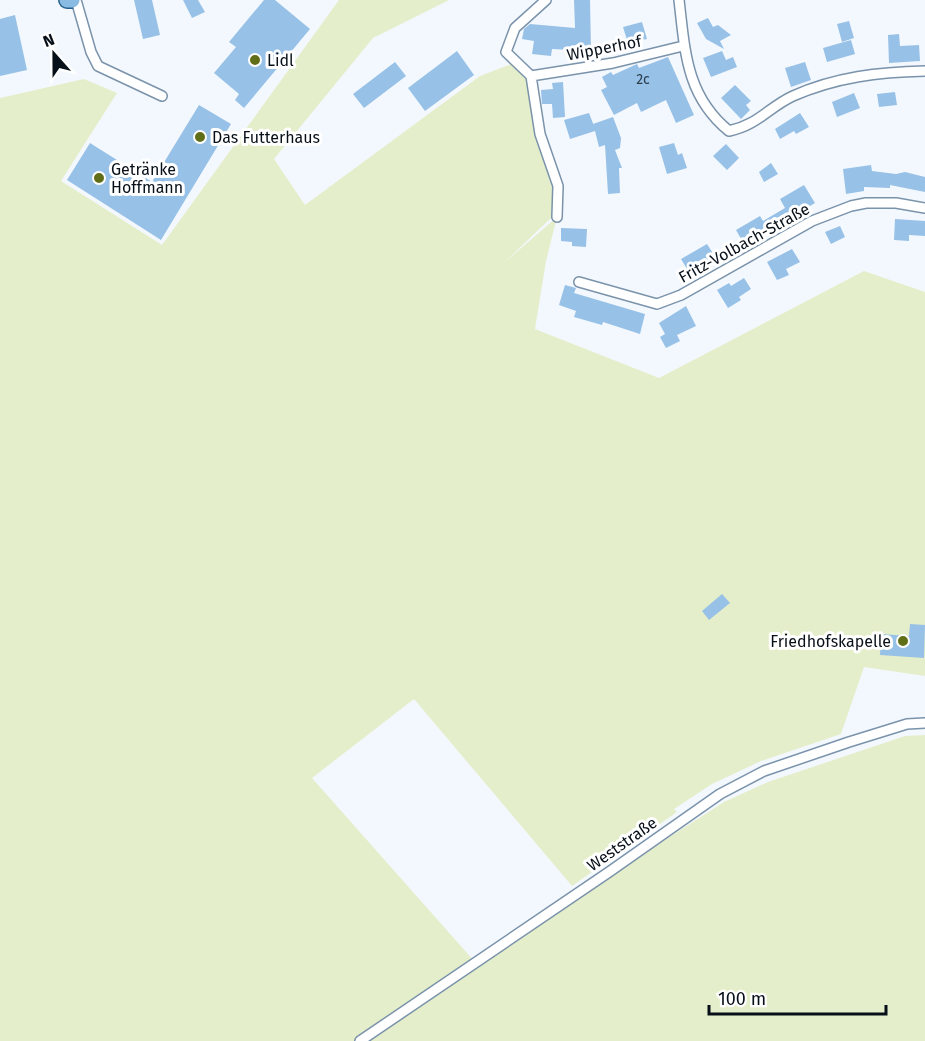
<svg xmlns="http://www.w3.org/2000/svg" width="925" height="1041" font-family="'Fira Sans',sans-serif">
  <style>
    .green { fill: #e5eeca }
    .building { fill: #97c1e7 }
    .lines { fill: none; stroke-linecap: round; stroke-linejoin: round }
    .street-casing { stroke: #7a93ab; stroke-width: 12 }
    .primary-casing { stroke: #29618e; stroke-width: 18 }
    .street { stroke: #fff; stroke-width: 9 }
    .primary { stroke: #8abbe2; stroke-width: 15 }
    .poi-dot { fill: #606e18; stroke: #fff; stroke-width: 2 }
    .labels { text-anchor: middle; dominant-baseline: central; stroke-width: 6; stroke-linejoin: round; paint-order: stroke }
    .number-label { font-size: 14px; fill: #2b3c4c }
    .street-label { font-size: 16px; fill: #070f18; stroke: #fff }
    .poi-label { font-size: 16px; fill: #070f18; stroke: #fff; text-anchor: start }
  </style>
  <rect width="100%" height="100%" fill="#f3f8fe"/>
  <!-- green -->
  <path class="green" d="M339 0H449L373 38 274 159 305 205 480 76 511 64 527 78 536 136 553 190 552 217 505 262 557 217 546 261 535 329 659 378 864 271 925 292V676L864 667 841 734 761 761 712 784 674 809 677 812 572 886 414 699 312 778 475 962 724 802 768 782 905 736 925 735V1041H0V98L84 79 117 93 61 181 162 245Z"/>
  <!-- building -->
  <path class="building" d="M134 0H152L160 35 143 39Z
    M183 0H198L205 12 192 18Z
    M264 0H275L310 29 244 108 235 100 239 94 214 73 236 47 229 42Z
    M574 0H590L591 51 552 49 551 56 532 54 534 41 522 39 524 29 530 24 575 28Z
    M15 15 27 70 0 76V19Z
    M708 18 713 27 718 25 731 35 720 41 724 49 706 39 697 23Z
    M849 21 854 38 842 42 837 24Z
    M642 22 647 39 628 43 623 27Z
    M899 34 900 46 919 45 920 61 889 63 888 35Z
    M851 40 855 54 827 62 823 48Z
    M457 51 474 75 425 111 408 88Z
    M722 51 726 60 733 57 737 67 711 77 703 58Z
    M668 57 694 115 676 123 666 100 641 112 637 103 614 115 601 90 607 87 602 77 611 72 613 75 637 64 639 68Z
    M395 62 406 76 364 108 353 94Z
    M805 62 811 80 791 87 785 68Z
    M563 82 565 117 553 118 552 104H542L541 90 553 89 552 83Z
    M735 85 751 101 746 105 750 110 741 119 721 98Z
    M895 92 897 105 879 107 877 94Z
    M854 93 860 108 837 117 832 102Z
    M199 105 231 124 161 240 67 180 90 143 152 182Z
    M589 113 594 126 593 124 613 117 621 138 620 148 615 150 622 168H619L620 193 608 194 605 145 599 147 595 131 570 139 564 120Z
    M800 113 809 127 796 134 794 131 780 139 775 129Z
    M674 143 678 155 682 153 687 168 667 174 659 147Z
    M726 144 739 158 727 170 713 156Z
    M771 163 778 174 764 182 759 172Z
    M871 165 872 171 896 174 905 172 925 177V192L890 185V188L864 187V191L846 194 843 169Z
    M804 185 815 203 781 223 780 222 754 236 755 238 744 244 736 230 760 216 763 221 785 208 780 199Z
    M895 219 925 221V236L909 235V241L894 240Z
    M840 226 845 237 831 244 825 232Z
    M561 228 587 229 586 247 572 246V242L561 241Z
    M707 244 716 258 690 274 681 259Z
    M792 249 800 262 786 269 789 275 777 280 767 262Z
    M744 278 751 289 739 297 741 300 728 308 717 290 729 283 731 286Z
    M565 285 576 288 574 293 645 314 640 334 603 322 602 325 574 317 576 311 559 305Z
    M686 306 696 326 677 335 680 341 666 348 660 337 665 334 659 323Z
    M722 594 730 603 709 620 702 611Z
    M910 624 925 625 924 658 880 655 881 634 909 636Z"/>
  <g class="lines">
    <defs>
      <path id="street" d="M76 0 91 52 98 66 162 96
        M546 0 515 28 506 52 531 76 613 63 683 46
        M679 0C685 51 686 96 729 131 758 125 769 107 793 96 836 77 879 72 925 71
        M531 76 540 134 558 186 557 217
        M579 282 657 304 681 295 812 221 851 206 866 203H896L925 208
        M360 1041 609 872 720 794 764 771 849 742 907 724 925 723"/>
      <path id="primary" d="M67 0H72"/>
    </defs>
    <!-- street casing -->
    <use href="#street" class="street-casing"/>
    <!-- primary casing -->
    <use href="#primary" class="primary-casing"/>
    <!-- street -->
    <use href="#street" class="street"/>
    <!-- primary -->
    <use href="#primary" class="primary"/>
  </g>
  <!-- markers -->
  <g class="poi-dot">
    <circle cx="255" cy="60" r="6"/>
    <circle cx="200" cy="137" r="6"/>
    <circle cx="99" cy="178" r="6"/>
    <circle cx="903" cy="641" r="6"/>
  </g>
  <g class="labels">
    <!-- number labels -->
    <g class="number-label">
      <text x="643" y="79">2c</text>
    </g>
    <!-- street labels -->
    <g class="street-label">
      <text transform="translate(604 48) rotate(-11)">Wipperhof</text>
      <text transform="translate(744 243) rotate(-29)">Fritz-Volbach-Straße</text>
      <text transform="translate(622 844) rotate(-35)">Weststraße</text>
    </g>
    <!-- poi labels -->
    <g class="poi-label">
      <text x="267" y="60">Lidl</text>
      <text x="212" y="137">Das Futterhaus</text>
      <text x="111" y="169">Getränke<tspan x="111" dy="18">Hoffmann</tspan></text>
      <text x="891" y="641" text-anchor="end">Friedhofskapelle</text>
    </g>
  </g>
  <!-- north arrow -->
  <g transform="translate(54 54) rotate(339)" stroke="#ffffff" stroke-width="4.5" paint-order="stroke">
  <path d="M0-4.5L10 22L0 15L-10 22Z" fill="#070f18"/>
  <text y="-9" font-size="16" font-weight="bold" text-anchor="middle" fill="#070f18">N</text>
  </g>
  <!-- scale -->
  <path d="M709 1005v9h177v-9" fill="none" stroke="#070f18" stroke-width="3"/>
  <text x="718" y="1005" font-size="18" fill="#070f18" stroke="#ffffff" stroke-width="4.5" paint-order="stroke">100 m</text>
</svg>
